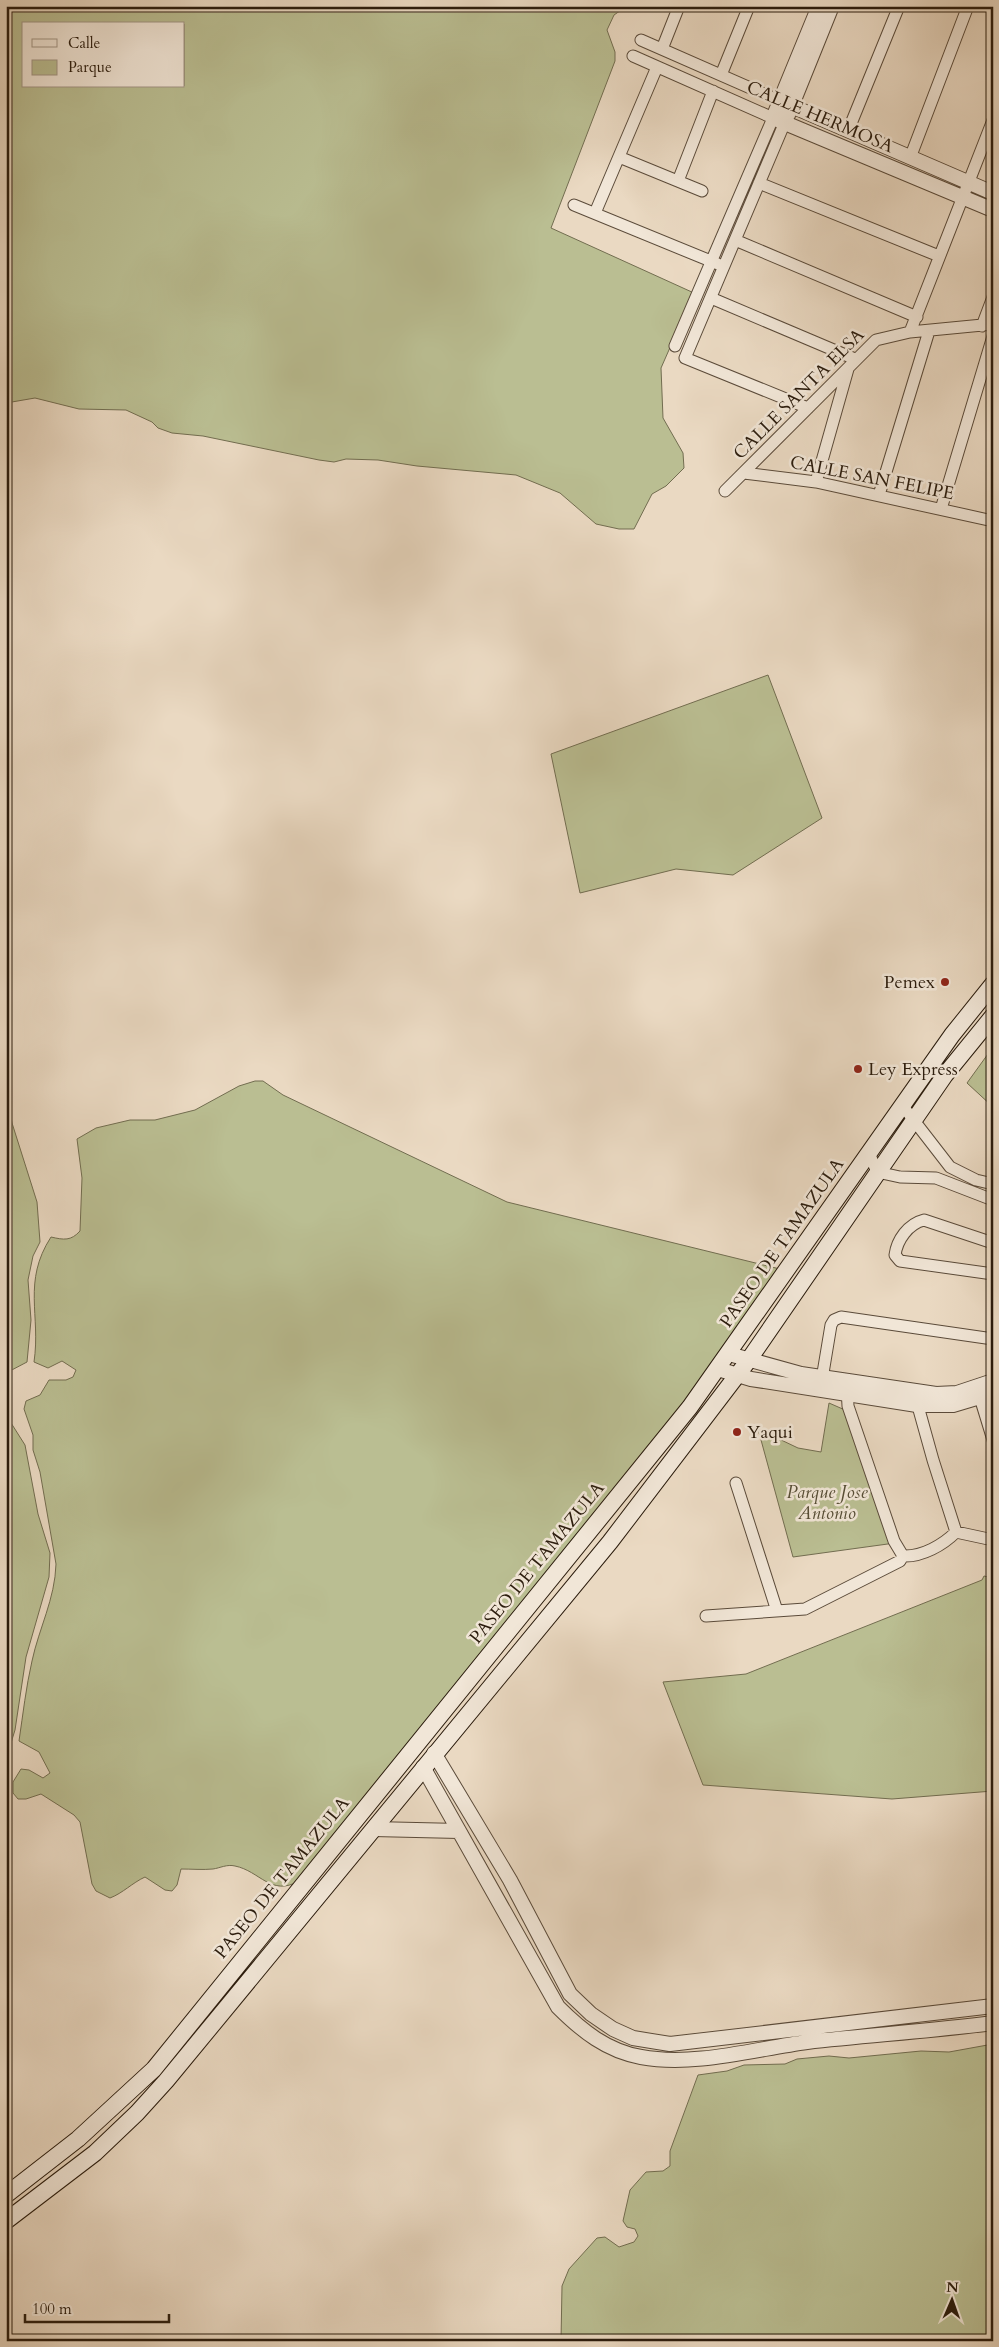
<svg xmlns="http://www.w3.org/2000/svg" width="999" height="2347" font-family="Cardo,serif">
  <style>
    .green { fill: #babe92; stroke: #726d50; fill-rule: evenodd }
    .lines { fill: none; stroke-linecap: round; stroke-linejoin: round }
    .minor-casing { stroke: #5b4b3a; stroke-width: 13 }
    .tertiary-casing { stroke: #5b4b3a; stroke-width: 16 }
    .secondary-casing { stroke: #2b1c0d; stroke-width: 18 }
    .minor { stroke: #f1e6d7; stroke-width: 11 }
    .tertiary { stroke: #f1e6d7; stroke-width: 14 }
    .secondary { stroke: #f1e6d7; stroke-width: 16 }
    .poi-dot { fill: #8f2418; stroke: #f1e6d7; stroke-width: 2 }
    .labels { text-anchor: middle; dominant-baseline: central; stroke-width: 5; stroke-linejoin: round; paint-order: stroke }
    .street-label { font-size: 18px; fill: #2b1c0d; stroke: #f1e6d7 }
    .poi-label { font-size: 18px; fill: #2b1c0d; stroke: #f1e6d7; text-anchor: start }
    .park-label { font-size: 18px; font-style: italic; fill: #564d35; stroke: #f1e6d7 }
  </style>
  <rect width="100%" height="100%" fill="#ead9c2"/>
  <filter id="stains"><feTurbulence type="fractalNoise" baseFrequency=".004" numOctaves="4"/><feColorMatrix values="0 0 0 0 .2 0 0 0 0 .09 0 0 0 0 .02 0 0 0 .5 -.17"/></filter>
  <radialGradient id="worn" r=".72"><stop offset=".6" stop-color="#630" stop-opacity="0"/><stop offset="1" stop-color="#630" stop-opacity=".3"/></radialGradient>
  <!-- green -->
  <path class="green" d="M6 6H627L614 15 607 30 615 52V61L551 228 694 293 661 368 663 418 683 453 684 468 666 486 652 494 634 529H619L596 524 560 493 516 475 417 466 378 460 346 459 334 462 319 460 203 436 172 433 158 428 152 422 126 410 79 409 35 398 6 403ZM24 24H184V86H24Z
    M768 675 822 818 733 875 676 869 580 893 551 754Z
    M993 1047V1107L967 1083Z
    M255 1081H263L283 1095 507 1202 784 1270 715 1369 299 1881C271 1897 260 1871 235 1866 227 1864 220 1868 213 1869 203 1870 191 1869 181 1869L177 1885 172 1891 165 1890 145 1877C132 1883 123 1893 110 1898L96 1891 92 1884 80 1822 74 1815 41 1794 26 1799H18L13 1793V1782L21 1769 29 1770 43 1778 50 1773 39 1752 19 1741C23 1714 26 1687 32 1661 39 1628 55 1599 56 1564L40 1472 33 1450V1435L24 1409 26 1401 40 1395 49 1380H66L73 1377 76 1370 62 1361 48 1368 34 1362C41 1315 22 1282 51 1237 64 1240 71 1241 80 1231L82 1178 77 1139 96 1128 130 1120H155L195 1110 239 1086Z
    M6 1095 12 1123 37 1202 40 1242 33 1256 28 1280 31 1320 27 1362 6 1373Z
    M829 1403 845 1410 895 1543 793 1557 758 1429 798 1448 821 1452Z
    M6 1415 25 1445 38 1514 50 1553 49 1577 26 1657 15 1730 6 1759Z
    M984 1576 993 1578V1791L892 1799 703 1785 663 1682 746 1674 982 1580Z
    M993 2044V2341H561L562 2286 569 2269 597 2238 605 2237 619 2247 634 2242 638 2236 635 2229 627 2227 623 2221 630 2190 646 2172 663 2171 670 2166V2151L698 2075 727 2071 744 2065 785 2064 797 2059 829 2056 849 2058 921 2051 949 2052Z"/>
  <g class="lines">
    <defs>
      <path id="minor" d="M641 40 780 101
        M662 49 679 6
        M633 56 773 118 675 346
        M721 75 749 6
        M785 122 685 358 808 408
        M848 131 899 6
        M619 157 702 191
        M910 158 968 6
        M678 181 713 91
        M759 183 939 256
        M574 205 718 264
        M595 213 657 67
        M735 240 917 317
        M711 298 855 359
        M982 326 993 297
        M910 332 993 120
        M744 473 816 482 993 521
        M816 482 848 369
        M725 491 876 340 910 332 993 324
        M879 495 929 331
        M941 509 993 336
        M902 1105 950 1167 976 1180 993 1184
        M869 1153 877 1172 900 1177 936 1178 993 1200
        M993 1243 924 1220C908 1224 897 1240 895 1255L900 1261 993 1274
        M821 1385 831 1325 834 1320 841 1317 993 1339
        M847 1387 848 1406 894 1541 903 1556C922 1557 943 1545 956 1532L993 1540
        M978 1391 993 1440
        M916 1399 933 1460 956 1532
        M736 1483 777 1611
        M706 1616 805 1609 900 1561 903 1556"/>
      <path id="tertiary" d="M819 6 773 118 993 210
        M780 101 993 193
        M788 115 832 6
        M729 1354 801 1374 936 1394 957 1393 993 1381
        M718 1369 751 1379 917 1405H953L993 1393
        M434 1753 510 1880 570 1994 591 2014 613 2029 633 2038 670 2044 993 2006
        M423 1767 459 1831
        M373 1829 459 1831 558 2007C582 2031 607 2051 641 2057 693 2067 755 2049 807 2042 869 2035 931 2031 993 2023"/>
      <path id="secondary" d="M6 2195 78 2139 154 2069 690 1407 952 1035 993 984
        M6 2221 95 2153 137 2113 166 2081 610 1542 748 1361 945 1075 993 1016"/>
    </defs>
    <!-- minor casing -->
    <use href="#minor" class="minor-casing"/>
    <!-- tertiary casing -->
    <use href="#tertiary" class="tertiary-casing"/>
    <!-- secondary casing -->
    <use href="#secondary" class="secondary-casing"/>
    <!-- minor -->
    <use href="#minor" class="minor"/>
    <!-- tertiary -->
    <use href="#tertiary" class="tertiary"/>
    <!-- secondary -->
    <use href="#secondary" class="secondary"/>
  </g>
  <!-- markers -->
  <g class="poi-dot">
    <circle cx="945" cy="982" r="5"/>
    <circle cx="858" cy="1069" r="5"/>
    <circle cx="737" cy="1432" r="5"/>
  </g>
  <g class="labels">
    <!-- street labels -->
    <g class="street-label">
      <text transform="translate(820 117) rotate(23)">CALLE HERMOSA</text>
      <text transform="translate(799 394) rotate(-45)">CALLE SANTA ELSA</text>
      <text transform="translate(872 478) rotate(11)">CALLE SAN FELIPE</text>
      <text transform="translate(782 1243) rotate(-55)">PASEO DE TAMAZULA</text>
      <text transform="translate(537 1563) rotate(-51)">PASEO DE TAMAZULA</text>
      <text transform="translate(282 1878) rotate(-51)">PASEO DE TAMAZULA</text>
    </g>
    <!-- poi labels -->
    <g class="poi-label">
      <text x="935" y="982" text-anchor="end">Pemex</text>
      <text x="868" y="1069">Ley Express</text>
      <text x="747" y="1432">Yaqui</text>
    </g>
    <!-- park labels -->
    <g class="park-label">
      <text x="827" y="1492">Parque Jose<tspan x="827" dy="21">Antonio</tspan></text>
    </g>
  </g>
  <!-- margin -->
  <rect width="999" height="2347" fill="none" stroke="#ead9c2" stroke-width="25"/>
  <rect x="8" y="8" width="984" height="2332" fill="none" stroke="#2b1c0d" stroke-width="2.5"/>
  <rect x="12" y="12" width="974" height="2322" fill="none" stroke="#2b1c0d"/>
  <!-- legend -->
  <rect x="22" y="22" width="162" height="65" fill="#f1e6d7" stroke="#a29586"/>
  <rect x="32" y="39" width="25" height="8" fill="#f1e6d7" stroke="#a29586"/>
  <text x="68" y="48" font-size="15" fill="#2b1c0d">Calle</text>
  <rect x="32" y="60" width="25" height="15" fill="#babe92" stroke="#a29586"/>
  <text x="68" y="72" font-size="15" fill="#2b1c0d">Parque</text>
  <!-- north arrow -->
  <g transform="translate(952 2300) rotate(2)" stroke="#f1e6d7" stroke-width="4" paint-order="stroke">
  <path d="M0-4L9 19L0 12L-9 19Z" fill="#2b1c0d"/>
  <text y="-8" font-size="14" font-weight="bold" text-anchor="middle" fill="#2b1c0d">N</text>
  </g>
  <!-- scale -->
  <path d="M25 2314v8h144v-8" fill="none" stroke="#2b1c0d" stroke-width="2.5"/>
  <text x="32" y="2314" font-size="15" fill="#2b1c0d" stroke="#f1e6d7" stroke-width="4" paint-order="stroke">100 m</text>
  <rect width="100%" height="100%" filter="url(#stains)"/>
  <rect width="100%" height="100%" fill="url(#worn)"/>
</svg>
